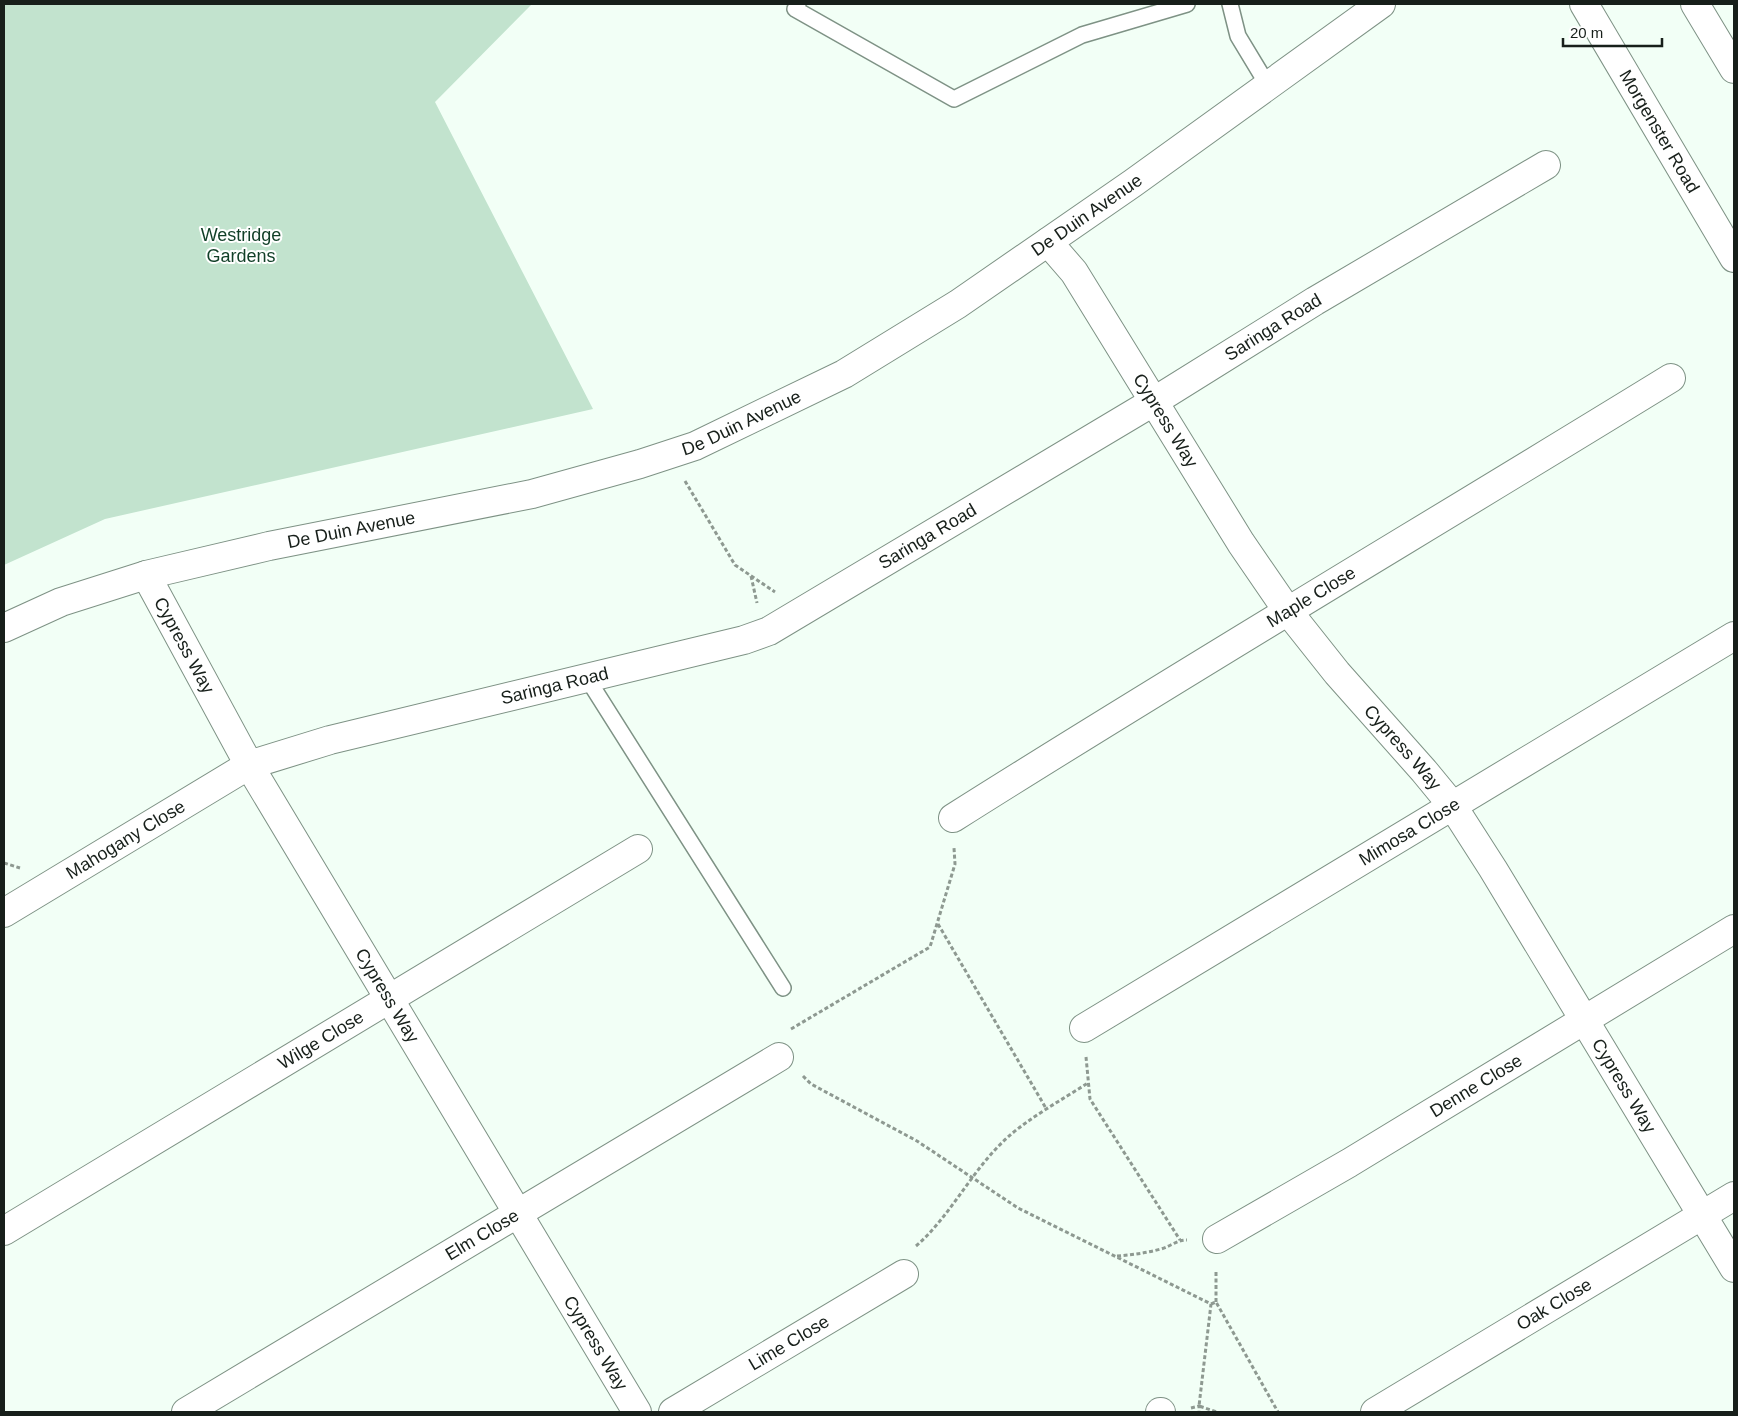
<svg xmlns="http://www.w3.org/2000/svg" width="1738" height="1416" font-family="Arial,sans-serif">
  <style>
    .green { fill: #c2e3ce }
    .lines { fill: none; stroke-linecap: round; stroke-linejoin: round }
    .lane-casing { stroke: #7e9285; stroke-width: 18 }
    .street-casing { stroke: #7e9285; stroke-width: 30 }
    .secondary-casing { stroke: #7e9285; stroke-width: 30 }
    .path { stroke: #8e9991; stroke-width: 3; stroke-dasharray: 4 2.5; stroke-linecap: butt }
    .lane { stroke: #fff; stroke-width: 15 }
    .street { stroke: #fff; stroke-width: 28 }
    .secondary { stroke: #fff; stroke-width: 28 }
    .labels { text-anchor: middle; dominant-baseline: central; stroke-width: 4; stroke-linejoin: round; paint-order: stroke }
    .street-label { font-size: 18px; fill: #171f1a; stroke: #fff }
    .park-label { font-size: 18px; fill: #103f27; stroke: #fff }
  </style>
  <rect width="100%" height="100%" fill="#f2fff6"/>
  <!-- green -->
  <path class="green" d="M4 4H532L435 102 593 409 105 519 4 565Z"/>
  <g class="lines">
    <defs>
      <path id="lane" d="M798 4 795 9 954 99 1082 35 1187 4
        M1230 4 1238 36 1267 84
        M587 678 783 988"/>
      <g id="street">
        <path id="s1" d="M1048 242 1074 272 1241 543 1287 610 1337 673 1424 771 1452 805 1493 869 1734 1268"/>
        <path id="s2" d="M146 575 249 765 637 1412"/>
        <path id="s3" d="M953 818C1190 668 1432 525 1671 378"/>
        <path id="s4" d="M4 913 249 765 330 740 744 640 769 631 1153 402 1315 301 1546 165"/>
        <path id="s5" d="M1084 1028 1734 636"/>
        <path id="s6" d="M4 1231 638 849"/>
        <path id="s7" d="M1217 1239 1349 1163 1734 929"/>
        <path id="s8" d="M186 1412 779 1057"/>
        <path id="s9" d="M673 1412 904 1274"/>
        <path d="M1160 1412H1161"/>
        <path id="s10" d="M1375 1412 1734 1196"/>
      </g>
      <g id="secondary">
        <path id="s11" d="M1584 4 1734 258"/>
        <path d="M1695 4 1734 69"/>
        <path id="s12" d="M4 628 61 602 146 575 269 546 532 494 640 464 695 446 844 374 958 304 1133 183 1381 4"/>
      </g>
    </defs>
    <!-- lane casing -->
    <use href="#lane" class="lane-casing"/>
    <!-- street casing -->
    <use href="#street" class="street-casing"/>
    <!-- secondary casing -->
    <use href="#secondary" class="secondary-casing"/>
    <!-- path -->
    <path class="path" d="M685 481 735 565 775 592
      M751 576 757 603
      M4 863 20 868
      M938 924 1047 1110
      M791 1029 930 947 955 864 954 848
      M1086 1057 1090 1099 1180 1240
      M803 1076 811 1084 917 1141 1018 1208 1211 1304 1199 1406 1217 1412
      M916 1246C951 1216 972 1169 1008 1137 1029 1118 1063 1099 1088 1083
      M1117 1256C1132 1255 1146 1253 1161 1249 1171 1246 1177 1240 1187 1240
      M1216 1302V1270
      M1211 1304 1216 1302 1278 1412
      M1191 1408 1199 1406V1412"/>
    <!-- lane -->
    <use href="#lane" class="lane"/>
    <!-- street -->
    <use href="#street" class="street"/>
    <!-- secondary -->
    <use href="#secondary" class="secondary"/>
  </g>
  <g class="labels">
    <!-- street labels -->
    <g class="street-label">
      <text stroke="none"><textPath href="#s11" startOffset="148">Morgenster Road</textPath></text>
      <text stroke="none"><textPath href="#s12" startOffset="1172">De Duin Avenue</textPath></text>
      <text stroke="none"><textPath href="#s4" startOffset="1412">Saringa Road</textPath></text>
      <text stroke="none"><textPath href="#s1" startOffset="214">Cypress Way</textPath></text>
      <text stroke="none"><textPath href="#s12" startOffset="768">De Duin Avenue</textPath></text>
      <text stroke="none"><textPath href="#s12" startOffset="362">De Duin Avenue</textPath></text>
      <text stroke="none"><textPath href="#s4" startOffset="1008">Saringa Road</textPath></text>
      <text stroke="none"><textPath href="#s3" startOffset="421">Maple Close</textPath></text>
      <text stroke="none"><textPath href="#s2" startOffset="80">Cypress Way</textPath></text>
      <text stroke="none"><textPath href="#s4" startOffset="602">Saringa Road</textPath></text>
      <text stroke="none"><textPath href="#s1" startOffset="619">Cypress Way</textPath></text>
      <text stroke="none"><textPath href="#s5" startOffset="380">Mimosa Close</textPath></text>
      <text stroke="none"><textPath href="#s4" startOffset="142">Mahogany Close</textPath></text>
      <text stroke="none"><textPath href="#s2" startOffset="485">Cypress Way</textPath></text>
      <text stroke="none"><textPath href="#s6" startOffset="370">Wilge Close</textPath></text>
      <text stroke="none"><textPath href="#s7" startOffset="301">Denne Close</textPath></text>
      <text stroke="none"><textPath href="#s1" startOffset="1024">Cypress Way</textPath></text>
      <text stroke="none"><textPath href="#s8" startOffset="345">Elm Close</textPath></text>
      <text stroke="none"><textPath href="#s10" startOffset="209">Oak Close</textPath></text>
      <text stroke="none"><textPath href="#s9" startOffset="135">Lime Close</textPath></text>
      <text stroke="none"><textPath href="#s2" startOffset="890">Cypress Way</textPath></text>
    </g>
    <!-- park labels -->
    <g class="park-label">
      <text x="241" y="235">Westridge<tspan x="241" dy="21">Gardens</tspan></text>
    </g>
  </g>
  <!-- border -->
  <rect width="1738" height="1416" fill="none" stroke="#171f1a" stroke-width="10"/>
  <!-- scale -->
  <path d="M1563 38v8h99v-8" fill="none" stroke="#171f1a" stroke-width="2.5"/>
  <text x="1570" y="38" font-size="15" fill="#171f1a" stroke="#ffffff" stroke-width="4" paint-order="stroke">20 m</text>
</svg>
